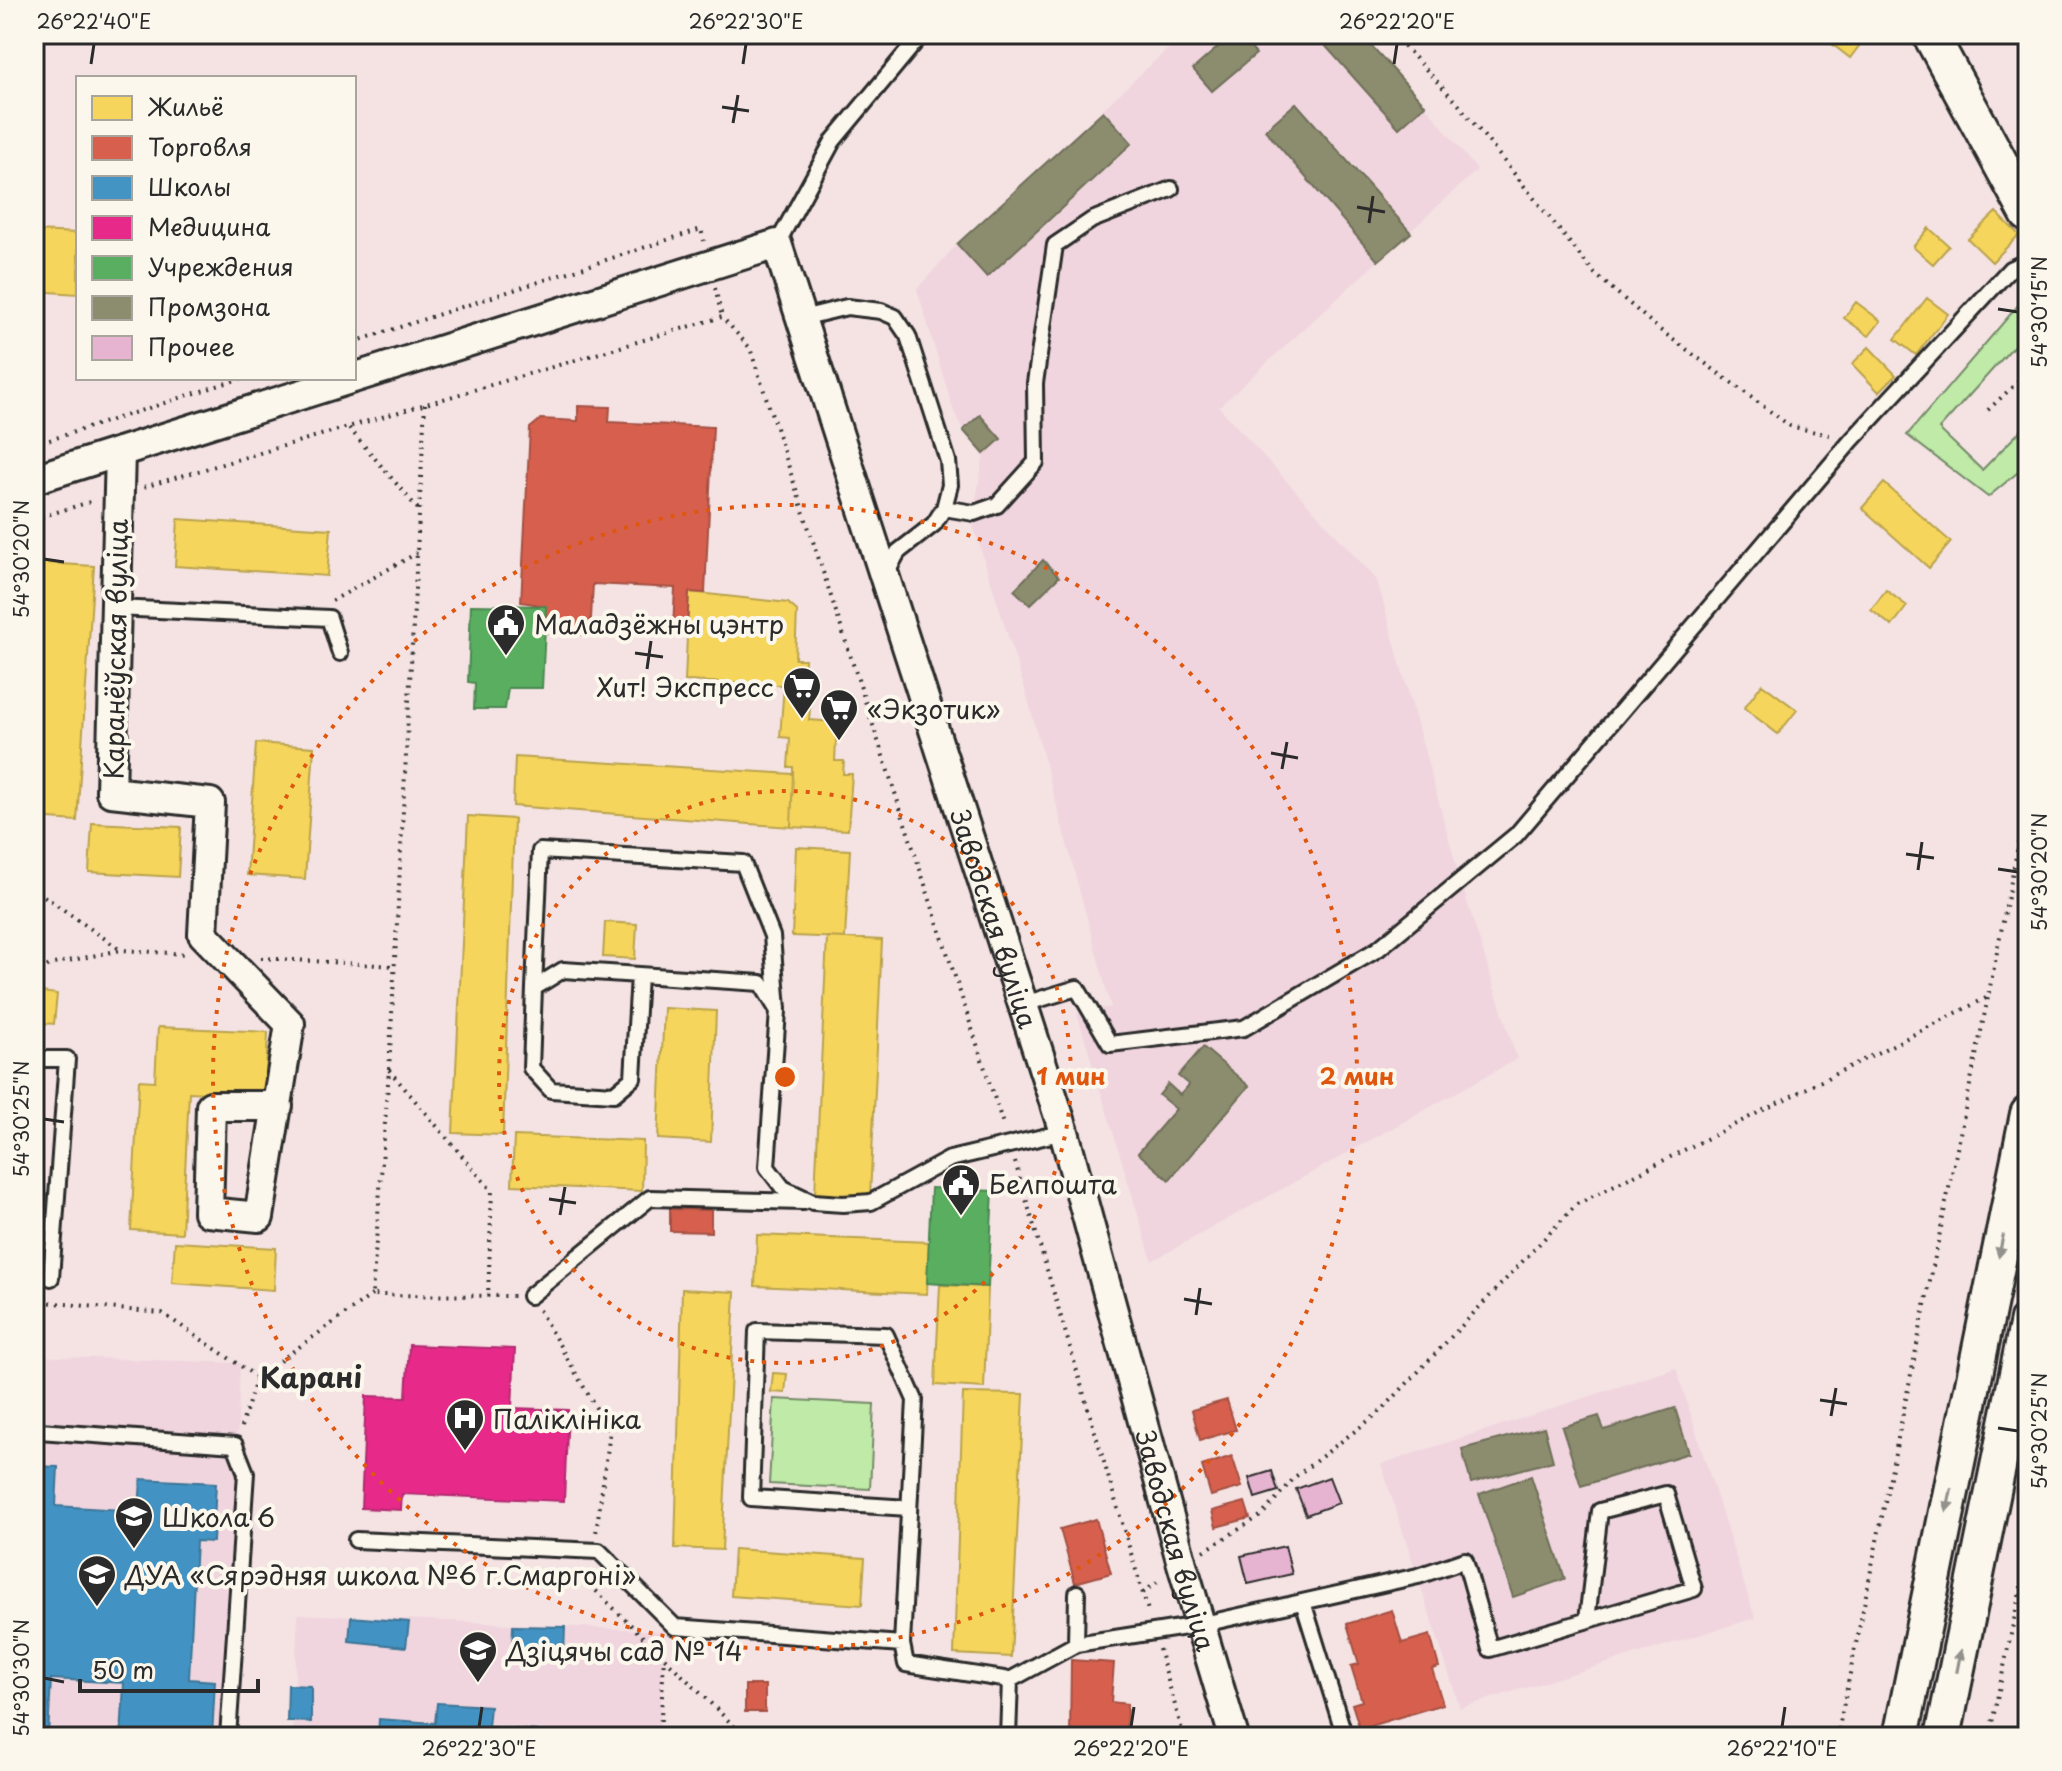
<svg xmlns="http://www.w3.org/2000/svg" width="2062" height="1771" font-family="'Playpen Sans',sans-serif">
  <style>
    .built { fill: #f0d5de }
    .green { fill: #bfeaa7; stroke: #758a69; stroke-width: 2 }
    .homes { fill: #f6d55c; stroke: #b9a24d; stroke-width: 2 }
    .shops { fill: #d6604d; stroke: #a35043; stroke-width: 2 }
    .schools { fill: #4393c3; stroke: #3c7495; stroke-width: 2 }
    .health { fill: #e7298a; stroke: #af2a6e; stroke-width: 2 }
    .public { fill: #5aae61; stroke: #4c8751; stroke-width: 2 }
    .industry { fill: #8c8c6e; stroke: #6f6f5a; stroke-width: 2 }
    .building { fill: #e6b3d0; stroke: #2b2b2b; stroke-width: 2 }
    .lines { fill: none; stroke-linecap: round; stroke-linejoin: round }
    .service-casing { stroke: #2b2b2b; stroke-width: 20 }
    .minor-casing { stroke: #2b2b2b; stroke-width: 34 }
    .tertiary-casing { stroke: #2b2b2b; stroke-width: 40 }
    .path { stroke: #2b2b2b; stroke-width: 4; stroke-dasharray: 2 6; stroke-linecap: butt }
    .service { stroke: #fbf7ec; stroke-width: 14 }
    .minor { stroke: #fbf7ec; stroke-width: 28 }
    .tertiary { stroke: #fbf7ec; stroke-width: 34 }
    .oneway { fill: #93918c }
    .ticks { fill: none; stroke: #2b2b2b; stroke-width: 3 }
    .ring { fill: none; stroke: #df570e; stroke-width: 4; stroke-dasharray: 4 8 }
    .labels { text-anchor: middle; dominant-baseline: central; stroke-width: 8; stroke-linejoin: round; paint-order: stroke }
    .poi-label { font-size: 26px; fill: #2b2b2b; stroke: #fbf7ec; text-anchor: start }
    .street-label { font-size: 26px; fill: #2b2b2b; stroke: #fbf7ec }
    .neighbourhood-label { font-size: 28px; font-weight: bold; fill: #2b2b2b; stroke: #fbf7ec }
    .centre { fill: #df570e; stroke: #fbf7ec; stroke-width: 4 }
    .ring-label { font-size: 24px; text-anchor: middle; font-weight: bold; fill: #df570e; stroke: #fbf7ec; stroke-width: 8; stroke-linejoin: round; paint-order: stroke }
    .neatline { fill: none; stroke: #2b2b2b; stroke-width: 3 }
    .ticks-label { font-size: 20px; text-anchor: middle; fill: #2b2b2b }
  </style>
  <rect width="100%" height="100%" fill="#f5e3e4"/>
  <filter id="ink" filterUnits="userSpaceOnUse"><feTurbulence type="fractalNoise" baseFrequency=".0125" numOctaves="2"/><feDisplacementMap in="SourceGraphic" scale="16" xChannelSelector="R" yChannelSelector="G"/><feConvolveMatrix kernelMatrix="1 2 1 2 8 2 1 2 1" color-interpolation-filters="sRGB"/></filter>
  <g filter="url(#ink)">
    <!-- built -->
    <path class="built" d="M1184 34H1361L1425 105 1477 170 1219 407 1377 580 1461 882 1517 1059 1152 1261 1077 1013 1111 1007 1027 696 972 522 984 454 963 430 954 412 917 289 957 244Z
      M34 1356 240 1363 227 1737H34Z
      M1676 1368 1755 1618 1460 1708 1381 1464Z
      M298 1614 664 1631 659 1737H292Z"/>
    <!-- green -->
    <path class="green" d="M2026 296H2028V330L1939 429 1982 470 2028 423V464L1988 497 1907 435Z
      M774 1399 874 1404 870 1489 769 1484Z"/>
    <!-- homes -->
    <path class="homes" d="M1840 34H1868L1850 58 1832 44Z
      M1996 212 2019 235 1992 262 1968 239Z
      M1929 228 1949 246 1933 264 1913 247Z
      M34 231 78 233V294L34 291Z
      M1927 298 1948 314 1916 355 1895 339Z
      M1856 302 1881 321 1869 336 1844 318Z
      M1869 347 1896 375 1879 392 1852 364Z
      M1884 483 1951 542 1929 568 1862 508Z
      M178 519 331 529 327 576 175 566Z
      M43 563 94 566 77 821 34 818V696Z
      M1886 590 1907 606 1892 626 1871 610Z
      M689 592 788 603 797 611 795 659H805L804 686 685 681Z
      M1762 684 1797 710 1778 734 1744 708Z
      M784 685 812 687 809 720 837 722 835 761H844L843 774H852L848 830 791 827 793 774V767H788L790 738 780 737Z
      M256 743 314 747 305 879 247 875Z
      M515 757 793 774 791 827 513 806Z
      M468 816 514 819 503 1135 453 1133Z
      M92 823 181 827 178 877 89 872Z
      M796 847 850 850 845 938 792 936Z
      M605 922 637 924 635 959 603 957Z
      M827 937 882 940 870 1197 815 1194Z
      M34 991 57 994 54 1024 34 1022Z
      M664 1008 716 1011 711 1142 658 1139Z
      M158 1027 268 1032 265 1096 189 1092 182 1233 131 1230 139 1080 155 1081Z
      M514 1136 643 1141 642 1191 512 1185Z
      M757 1235 929 1242 927 1294 755 1286Z
      M175 1242 276 1248 274 1290 172 1283Z
      M940 1285 988 1287 984 1388 935 1385Z
      M682 1289 735 1292 722 1550 675 1548Z
      M773 1373 787 1374 785 1393 771 1392Z
      M963 1393 1024 1394 1011 1657 954 1654Z
      M734 1549 865 1558 862 1605 731 1596Z"/>
    <!-- shops -->
    <path class="shops" d="M578 406 610 407 609 422 713 427 705 593 689 592 687 628 673 627 675 588 593 584 590 635 544 632 546 606 521 602 530 428 541 419 578 421Z
      M670 1209 711 1210V1232L670 1231Z
      M1227 1400 1236 1430 1200 1440 1192 1410Z
      M1232 1456 1242 1487 1211 1496 1202 1466Z
      M1245 1502 1250 1518 1216 1527 1212 1511Z
      M1096 1519 1111 1573 1075 1583 1060 1529Z
      M1392 1610 1402 1643 1430 1635 1439 1667 1432 1669 1443 1704 1360 1729 1352 1704 1362 1701 1351 1666 1359 1664 1347 1624Z
      M1071 1660 1114 1663 1111 1702 1127 1704 1126 1737H1070Z
      M745 1685H765V1712H745Z"/>
    <!-- schools -->
    <path class="schools" d="M34 1466 58 1467 56 1506 139 1511 141 1479 216 1483 213 1542 196 1541 189 1679 215 1681 212 1737H121L124 1683 51 1679 48 1737H34Z
      M351 1617 409 1622 406 1647 349 1641Z
      M513 1626 565 1627 564 1655 512 1652Z
      M288 1685 311 1686V1722L287 1721Z
      M437 1703 490 1706 488 1727 537 1731 536 1737H378L379 1719 435 1723Z"/>
    <!-- health -->
    <path class="health" d="M409 1345 515 1349 512 1408 568 1410 564 1501 402 1494 401 1510 361 1508 366 1396 406 1397Z"/>
    <!-- public -->
    <path class="public" d="M471 605 546 606 542 688H508L505 709H474L475 683 468 682Z
      M931 1188 993 1191 988 1287 927 1283Z"/>
    <!-- industry -->
    <path class="industry" d="M1233 34H1238L1256 54 1212 91 1193 69Z
      M1330 34H1361L1425 105 1399 128 1322 42Z
      M1296 103 1411 233 1378 261 1265 130Z
      M1103 111 1132 143 987 277 957 244Z
      M980 415 1001 439 984 454 963 430Z
      M1043 560 1059 577 1030 605 1014 590Z
      M1203 1047 1249 1086 1169 1180 1138 1153 1176 1109 1159 1095 1168 1084 1180 1095 1189 1085 1178 1076Z
      M1675 1408 1689 1453 1581 1486 1562 1427 1599 1416 1604 1430Z
      M1544 1427 1553 1461 1471 1483 1462 1449Z
      M1531 1476 1565 1579 1513 1597 1479 1494Z"/>
    <!-- building -->
    <path class="building" d="M1272 1471 1278 1491 1255 1498 1249 1478Z
      M1329 1477 1339 1503 1306 1515 1296 1489Z
      M1285 1546 1292 1574 1248 1584 1241 1556Z"/>
    <g class="lines">
      <defs>
        <path id="service" d="M777 244 833 141 922 34
          M802 318 847 307 881 311 895 317 908 336 948 461 950 485 944 508 934 524 898 552 886 574
          M944 508 974 513 997 505 1036 462 1035 383 1055 245 1092 220 1171 189
          M116 608 329 618 340 653
          M639 975 633 1078 614 1094 551 1090 531 1068 534 988 563 970 761 983 778 1011 767 1167 783 1188 813 1202 843 1204 871 1202 950 1159 1064 1132
          M534 988 540 851 743 863 772 936 778 1009
          M1024 1004 1077 988 1110 1044 1244 1028 1378 949 1516 835 1851 441 2010 269 2028 261
          M34 1059H67L51 1278
          M530 1296 650 1198 804 1202
          M39 1431 235 1445 246 1473 228 1737
          M909 1508 751 1498 757 1331 886 1335 915 1400 902 1644 906 1664 1010 1680
          M356 1540 599 1551 675 1627 902 1644
          M1303 1602 1345 1737
          M1076 1644 1077 1593
          M1008 1737 1010 1680 1076 1644 1199 1625 1418 1576 1465 1560 1490 1649 1694 1589 1666 1494 1600 1511 1587 1620"/>
        <g id="minor">
          <path d="M120 452 111 792 210 803 203 934 290 1024 259 1217 208 1212 211 1106H278"/>
          <path id="s1" d="M34 479 777 244 1064 1132 1182 1564 1234 1737"/>
        </g>
        <path id="tertiary" d="M1930 34 2028 214
          M1901 1737 2028 1114
          M1943 1737 2028 1320"/>
      </defs>
      <!-- service casing -->
      <use href="#service" class="service-casing"/>
      <!-- minor casing -->
      <use href="#minor" class="minor-casing"/>
      <!-- tertiary casing -->
      <use href="#tertiary" class="tertiary-casing"/>
      <!-- path -->
      <path class="path" d="M1393 34 1459 105 1594 273 1660 330 1790 426 1833 436
        M715 288 722 317
        M354 342 701 229 704 241
        M425 404 389 1070 372 1295 514 1296
        M1988 410 2028 372
        M349 428 418 509
        M34 445 242 378
        M144 487 722 317 750 348 1004 1127
        M34 519 93 501
        M332 601 417 553
        M34 884 41 894 121 950
        M261 958 395 966
        M34 976 49 965 121 950 185 954
        M389 1070 492 1191 488 1296
        M1015 1162 1149 1614
        M34 1301 162 1313 257 1377
        M539 1310 610 1432 596 1533
        M241 1427 257 1377 372 1295
        M1204 1551 1262 1515 1295 1477 1381 1411 1577 1204 1988 997 2028 796
        M591 1570 589 1584 745 1737
        M1143 1593 1160 1580
        M1159 1649 1184 1737
        M660 1737 664 1657
        M1837 1737 1988 997
        M1989 1737 2028 1554"/>
      <!-- service -->
      <use href="#service" class="service"/>
      <!-- minor -->
      <use href="#minor" class="minor"/>
      <!-- tertiary -->
      <use href="#tertiary" class="tertiary"/>
    </g>
    <!-- one-way arrows -->
    <defs><path id="oneway-solid" d="M-6-.8H1V-3.2L6.5 0L1 3.2V.8H-6Z" transform="scale(2)"/></defs>
    <g class="oneway">
      <use href="#oneway-solid" transform="translate(2001 1246) rotate(102)"/>
      <use href="#oneway-solid" transform="translate(1949 1500) rotate(102)"/>
      <use href="#oneway-solid" transform="translate(1959 1661) rotate(-79)"/>
    </g>
  </g>
  <!-- ticks -->
  <path class="ticks" d="M91 64 94 44M743 64 746 44M1394 64 1397 44M722 107 749 111M733 123 738 95M1357 207 1385 212M1369 223 1373 196M1998 309 2018 312M44 559 64 562M635 653 663 657M647 669 651 641M1271 753 1298 758M1282 769 1287 742M1906 854 1934 858M1998 869 2018 872M1918 870 1922 842M44 1119 64 1122M549 1199 576 1203M560 1215 565 1187M1184 1299 1212 1304M1196 1315 1200 1288M1820 1400 1847 1404M1831 1416 1836 1388M1998 1428 2018 1431M44 1678 64 1682M479 1727 482 1707M1131 1727 1134 1707M1782 1727 1785 1707"/>
  <!-- distance rings -->
  <g class="ring">
    <circle cx="785" cy="1077" r="286"/>
    <circle cx="785" cy="1077" r="572"/>
  </g>
  <!-- icons -->
  <defs>
    <symbol id="civic-pin" viewBox="-11 -11 22 30"><path d="M0 17L-7.5 6A9.5 9.5 0 1 1 7.5 6Z" fill="#2b2b2b" stroke="#fbf7ec"/><path d="M-.6-6.5H3V-4.5H.6V-3L4-1V1h2V6H-6V1h2V-1L-.6-3ZM-1.2 2.5V6h2.4V2.5Z" fill="#fff"/></symbol>
    <symbol id="supermarket-pin" viewBox="-11 -11 22 30"><path d="M0 17L-7.5 6A9.5 9.5 0 1 1 7.5 6Z" fill="#2b2b2b" stroke="#fbf7ec"/><path d="M-6-5.5h2.5l.6 2H6L4.5 2H-2.5L-4.4-4H-6ZM-1.5 3.2a1.3 1.3 0 1 0 .1 0ZM3 3.2a1.3 1.3 0 1 0 .1 0Z" fill="#fff"/></symbol>
    <symbol id="hospital-pin" viewBox="-11 -11 22 30"><path d="M0 17L-7.5 6A9.5 9.5 0 1 1 7.5 6Z" fill="#2b2b2b" stroke="#fbf7ec"/><path d="M-5-5h3v3.5h4V-5h3V5h-3V1.5h-4V5h-3Z" fill="#fff"/></symbol>
    <symbol id="school-pin" viewBox="-11 -11 22 30"><path d="M0 17L-7.5 6A9.5 9.5 0 1 1 7.5 6Z" fill="#2b2b2b" stroke="#fbf7ec"/><path d="M0-5L7-2L0 1L-7-2ZM-4 1L0 2.5L4 1V4Q0 6-4 4Z" fill="#fff"/></symbol>
  </defs>
  <g fill-rule="evenodd">
    <use href="#civic-pin" x="484" y="601" width="44" height="60"/>
    <use href="#supermarket-pin" x="780" y="664" width="44" height="60"/>
    <use href="#supermarket-pin" x="817" y="686" width="44" height="60"/>
    <use href="#civic-pin" x="939" y="1161" width="44" height="60"/>
    <use href="#hospital-pin" x="443" y="1396" width="44" height="60"/>
    <use href="#school-pin" x="112" y="1494" width="44" height="60"/>
    <use href="#school-pin" x="75" y="1552" width="44" height="60"/>
    <use href="#school-pin" x="456" y="1628" width="44" height="60"/>
  </g>
  <g class="labels">
    <!-- poi labels -->
    <g class="poi-label">
      <text x="534" y="623">Маладзёжны цэнтр</text>
      <text x="774" y="686" text-anchor="end">Хит! Экспресс</text>
      <text x="867" y="708">«Экзотик»</text>
      <text x="989" y="1183">Белпошта</text>
      <text x="493" y="1418">Паліклініка</text>
      <text x="162" y="1516">Школа 6</text>
      <text x="125" y="1574">ДУА «Сярэдняя школа №6 г.Смаргоні»</text>
      <text x="506" y="1650">Дзіцячы сад № 14</text>
    </g>
    <!-- street labels -->
    <g class="street-label">
      <text transform="translate(115 649) rotate(-89)">Каранёўская вуліца</text>
      <text stroke="none"><textPath href="#s1" startOffset="1488">Заводская вуліца</textPath></text>
      <text stroke="none"><textPath href="#s1" startOffset="2136">Заводская вуліца</textPath></text>
    </g>
    <!-- neighbourhood labels -->
    <g class="neighbourhood-label">
      <text x="311" y="1376">Карані</text>
    </g>
  </g>
  <circle cx="785" cy="1077" r="12" class="centre"/>
  <g class="ring-label">
    <text x="1071" y="1085">1 мин</text>
    <text x="1357" y="1085">2 мин</text>
  </g>
  <!-- margin -->
  <rect width="2062" height="1771" fill="none" stroke="#fbf7ec" stroke-width="88"/>
  <!-- legend -->
  <rect x="76" y="76" width="280" height="304" fill="#fbf7ec" stroke="#a8a59f" stroke-width="2"/>
  <rect x="92" y="96" width="40" height="24" fill="#f6d55c" stroke="#a8a59f" stroke-width="2"/>
  <text x="148" y="116" font-size="24" fill="#2b2b2b">Жильё</text>
  <rect x="92" y="136" width="40" height="24" fill="#d6604d" stroke="#a8a59f" stroke-width="2"/>
  <text x="148" y="156" font-size="24" fill="#2b2b2b">Торговля</text>
  <rect x="92" y="176" width="40" height="24" fill="#4393c3" stroke="#a8a59f" stroke-width="2"/>
  <text x="148" y="196" font-size="24" fill="#2b2b2b">Школы</text>
  <rect x="92" y="216" width="40" height="24" fill="#e7298a" stroke="#a8a59f" stroke-width="2"/>
  <text x="148" y="236" font-size="24" fill="#2b2b2b">Медицина</text>
  <rect x="92" y="256" width="40" height="24" fill="#5aae61" stroke="#a8a59f" stroke-width="2"/>
  <text x="148" y="276" font-size="24" fill="#2b2b2b">Учреждения</text>
  <rect x="92" y="296" width="40" height="24" fill="#8c8c6e" stroke="#a8a59f" stroke-width="2"/>
  <text x="148" y="316" font-size="24" fill="#2b2b2b">Промзона</text>
  <rect x="92" y="336" width="40" height="24" fill="#e6b3d0" stroke="#a8a59f" stroke-width="2"/>
  <text x="148" y="356" font-size="24" fill="#2b2b2b">Прочее</text>
  <!-- scale -->
  <path d="M80 1679v12h178v-12" fill="none" stroke="#2b2b2b" stroke-width="4"/>
  <text x="92" y="1679" font-size="24" fill="#2b2b2b" stroke="#fbf7ec" stroke-width="6" paint-order="stroke">50 m</text>
  <rect x="44" y="44" width="1974" height="1683" class="neatline"/>
  <g class="ticks-label">
    <text x="94" y="29">26°22'40"E</text>
    <text x="746" y="29">26°22'30"E</text>
    <text x="1397" y="29">26°22'20"E</text>
    <text transform="translate(2040 312) rotate(-90)" y="7">54°30'15"N</text>
    <text transform="translate(22 559) rotate(-90)" y="7">54°30'20"N</text>
    <text transform="translate(2040 872) rotate(-90)" y="7">54°30'20"N</text>
    <text transform="translate(22 1119) rotate(-90)" y="7">54°30'25"N</text>
    <text transform="translate(2040 1431) rotate(-90)" y="7">54°30'25"N</text>
    <text transform="translate(22 1678) rotate(-90)" y="7">54°30'30"N</text>
    <text x="479" y="1756">26°22'30"E</text>
    <text x="1131" y="1756">26°22'20"E</text>
    <text x="1782" y="1756">26°22'10"E</text>
  </g>
</svg>
